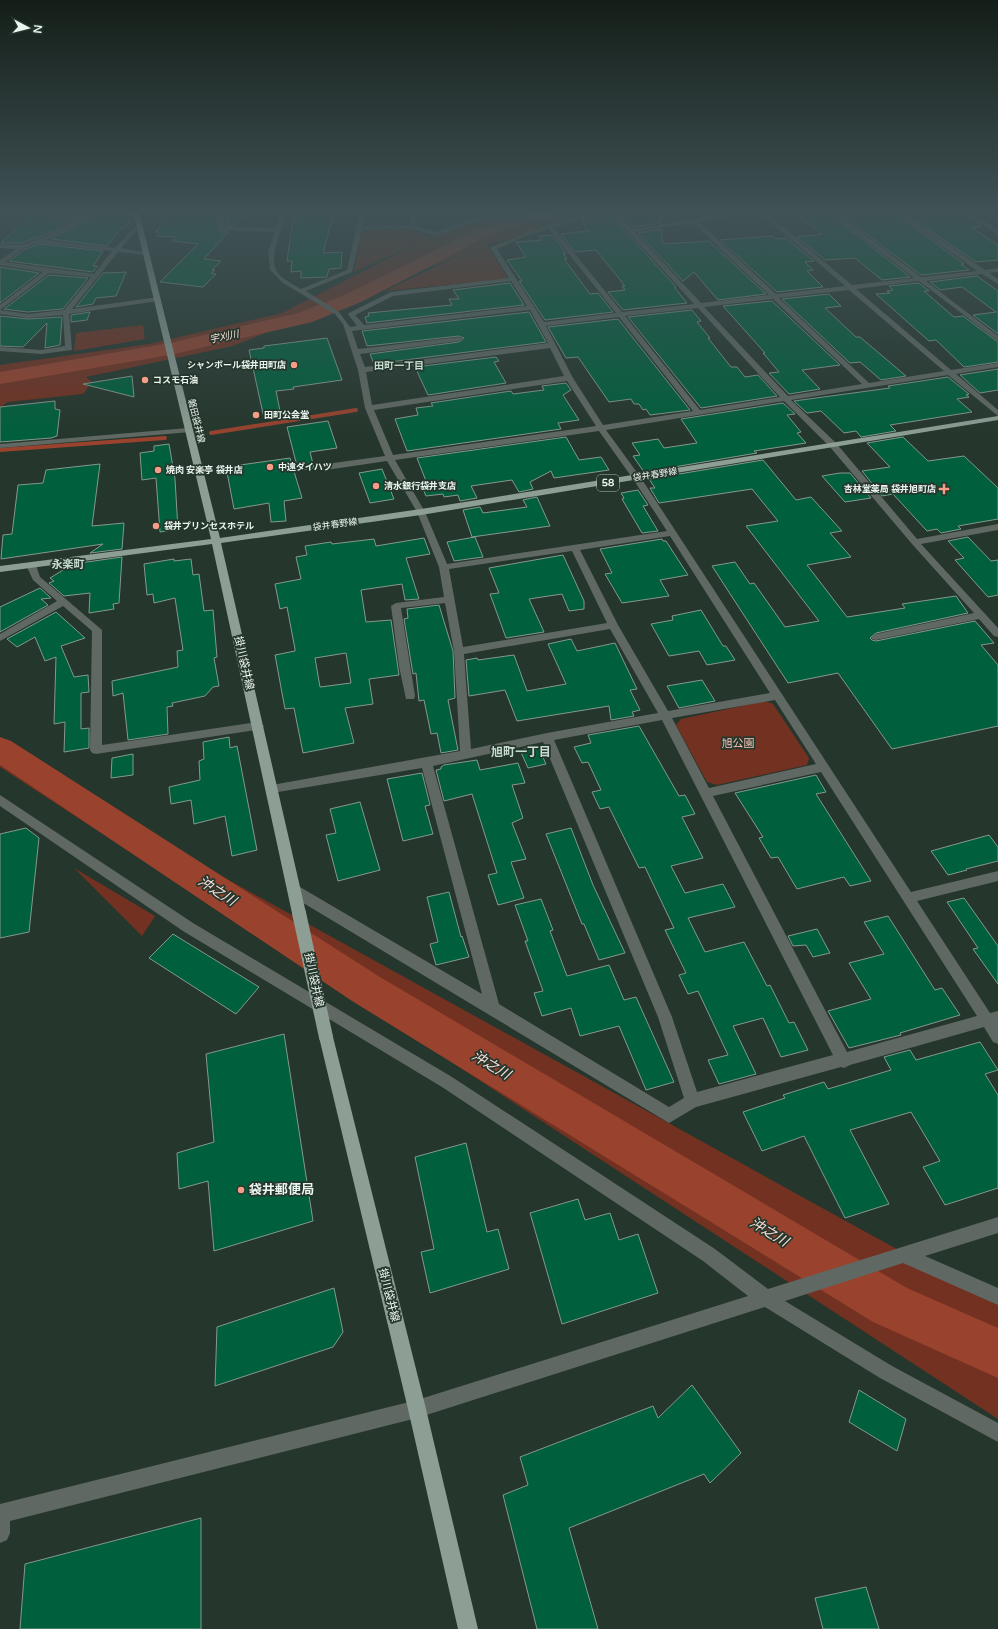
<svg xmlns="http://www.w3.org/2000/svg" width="998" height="1629" font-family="'Varela Round','Noto Sans JP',sans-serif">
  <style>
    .green { fill: #733121 }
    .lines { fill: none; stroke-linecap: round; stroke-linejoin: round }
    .stream { stroke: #99422d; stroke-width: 4 }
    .river { fill: #99422d; fill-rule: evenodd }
    .building { fill: #005f3c; stroke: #85998e; fill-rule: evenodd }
    .minor { fill: #606863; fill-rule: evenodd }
    .major { fill: #8d9e94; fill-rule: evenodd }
    .major-bridge { stroke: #8d9e94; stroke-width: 14 }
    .poi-dot { fill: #f49e88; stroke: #25362c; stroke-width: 1.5 }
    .labels { text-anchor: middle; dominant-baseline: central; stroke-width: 3.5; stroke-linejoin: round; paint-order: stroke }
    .far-poi-label { font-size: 9px; font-weight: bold; fill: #ebf5ef; stroke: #25362c; text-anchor: start }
    .far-street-label { font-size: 9px; fill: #ebf5ef; stroke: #25362c }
    .far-water-label { font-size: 10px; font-style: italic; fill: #f7ddd6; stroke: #25362c }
    .far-neighbourhood-label { font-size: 10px; font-weight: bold; fill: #c7dcd0; stroke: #25362c }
    .shield { fill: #25362c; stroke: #b0bcb4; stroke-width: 1 }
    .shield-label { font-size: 10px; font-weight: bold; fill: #ebf5ef }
    .far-quarter-label { font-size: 11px; font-weight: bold; fill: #c7dcd0; stroke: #25362c }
    .street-label { font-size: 11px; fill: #ebf5ef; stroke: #25362c }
    .park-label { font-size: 11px; fill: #f9c6b9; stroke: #25362c }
    .neighbourhood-label { font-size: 12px; font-weight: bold; fill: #c7dcd0; stroke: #25362c }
    .near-poi-label { font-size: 13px; font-weight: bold; fill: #ebf5ef; stroke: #25362c; text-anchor: start }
    .near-water-label { font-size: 14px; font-style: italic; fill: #f7ddd6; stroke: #25362c }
  </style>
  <rect width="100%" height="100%" fill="#25362c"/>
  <!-- green -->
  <path class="green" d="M513 212H602L487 245 507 277 505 279 385 291 460 255 233 346 86 377 92 382 83 394 8 402 0 407V365L149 344 282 313 420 242 354 272 362 231 411 229 432 237 444 231Z
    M143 325 145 339 74 351 76 333Z
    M765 701 773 704 809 758 807 765 717 785 707 782 676 725 681 719Z
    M0 738 205 867 998 1305V1419L0 767Z
    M74 868 155 916 142 936Z"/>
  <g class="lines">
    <!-- stream -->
    <path class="stream" d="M211 433 356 410
      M0 450 165 438"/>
    <!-- river -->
    <path class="river" d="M530 212H556L554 215 511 228 479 241 361 302 312 322 170 355 0 384V372L170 343 298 313 347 294 467 234Z
      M0 737 11 741 380 977 907 1288 998 1328V1378L873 1322 352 1001 0 765Z"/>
  </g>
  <!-- building -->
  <path class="building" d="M101 212H126L125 213H132L133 219 124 228H121L107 246 51 239Z
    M298 212H334L323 253 342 252 341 268 329 269 327 277 301 278V271L291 272 292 261H287L292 225Z
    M625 212H659L661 223 633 227 620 214H627Z
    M793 212H828L910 277 882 280 855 258 825 260 797 237 822 234Z
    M837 212H894L964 264H961L969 270 921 275Z
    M903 212H963L980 224V227L972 228 998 245V260L976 262Z
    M32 213H49L53 218 76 219 48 234 21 243H1Z
    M168 213H218V231L228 232 204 259 221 261 212 270H215L211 273 216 274 203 287 160 282 198 244 172 241 176 237 157 236 159 232H156Z
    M228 213H245L234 226H226Z
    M611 215 676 287 675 288 687 303 623 310 608 292 625 290 622 286H625L596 250 575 252 561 234 588 231 582 221 597 218 596 216Z
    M661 229 663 244 709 241 766 294 718 300 694 272 683 281 638 233Z
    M552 235 566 253H563L567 259H564L590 294 598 293 613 312 545 320 519 281H522L507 260 526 257 516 242 542 240 539 236Z
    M773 236 776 239 786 238 814 261 805 262 813 270 807 271 823 287 777 292 720 240Z
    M40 244 103 251 93 266H98L93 272 9 261 25 249Z
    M0 267 39 273 0 303Z
    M126 272 116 296 96 298 93 304 76 307 103 273Z
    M49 275 88 278 63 309 28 312 4 309Z
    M977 276 998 291V334L973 315 996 312 962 287 940 290 930 282Z
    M510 283 524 305 367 323 365 317 369 316 368 313 452 305 449 299H459L453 290Z
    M919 283 929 291H924L954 317 963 316 998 342V362L964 367 936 340 929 341 876 294 890 293 887 291 893 290 889 286Z
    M829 294 841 306 825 308 856 337H860L906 376 881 380 860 362 850 363 782 299Z
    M772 301 840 365 802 370 820 389 789 394 769 373 779 372 763 353H765L723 306Z
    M692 310 701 321 697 322 710 338H708L731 367H737L745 377 758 375 777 396 701 408 628 317Z
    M90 312 87 320 71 322V315Z
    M529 312 546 342 374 364 370 354 459 342 464 338 459 336 367 346 362 331Z
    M0 316 28 319 62 317 60 345 45 348 47 323 23 347 0 346Z
    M618 319 690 410 650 415 646 409 643 410 639 404H634L631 399 609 402 578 357 566 358 548 327Z
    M327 338 342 380 293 387 294 389 276 391 281 416 264 418 249 350 264 348V346Z
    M496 357 499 361 494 362 506 383 428 395 415 367Z
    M998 369V390L980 393 960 375Z
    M132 376 134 397 83 384Z
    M948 377 969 394 966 395 969 397 957 399 972 412 890 425 896 431 861 437 856 431 844 433 821 411 807 413 794 401 890 388 888 386Z
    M566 383 571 390 563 395 579 420 558 423 561 429 407 451 395 419 418 415 416 408 433 406 431 403 511 391 513 394 544 390 542 386Z
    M55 401V409L60 410 57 436 51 438 0 442V407Z
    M783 403 795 414 787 415 801 432 797 433 806 443 754 451 757 453 644 472 633 456 640 455 632 443 658 439 664 448 697 443 681 419Z
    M328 421 337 448 310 452 314 468 298 470 287 427Z
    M566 437 579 460 601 457 609 470 554 478 551 471 530 482 533 489 519 492 512 480 471 486 477 498 460 501 458 495 444 497 443 494 426 496 420 482 426 481 417 458Z
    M903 437 928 461 964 456 998 488V519L958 526 961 529 941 533 937 529 927 531 893 494 882 496 862 471 890 467 867 443Z
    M169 444 175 479 178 529 160 532 156 478 142 480 140 453 154 451V446Z
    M290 458 302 498 284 501 286 521 271 522 269 503 234 509 226 467Z
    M763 460 796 500 811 497 842 531 830 533 851 557 807 565 847 617 905 608 902 604 956 596 968 613 876 633 870 638 872 640 876 641 975 621 994 643 981 645 998 665V726L892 749 838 673 788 683 712 566 735 562 750 584 754 583 785 627 819 621 746 526 778 521 752 489 659 503 650 488H655L649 479Z
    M100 464 92 526 124 523 122 549 90 553 103 544 1 559 3 535 12 534 18 485 43 483 46 470Z
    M382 469 394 499 370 503 359 473Z
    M840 473H850L871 498 845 502 822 476Z
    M638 490 648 505 643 506 658 531 642 533 622 499 624 498 621 493Z
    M537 497 550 526 472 537 463 510 480 507 483 513 527 507 523 500Z
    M475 537 483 557 454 561 447 542Z
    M968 537 991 561 998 560V595L988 597 955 560 964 558 948 541Z
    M424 538 430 554 406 558 419 599 405 600 402 584 361 590 366 622 391 620 399 675 369 679 373 704 345 708 354 743 303 753 294 708 285 709 275 655 295 651V649L287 607 280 609 275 584 301 579 296 557 307 555 305 546 331 542 332 544 374 539 376 546ZM346 653 351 683 320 687 315 658Z
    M662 539 663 541H666L688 575 660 580 669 596 622 603 605 574 612 573 600 549Z
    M563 555 584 601V609L569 611 562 594 529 599 544 632 506 638 490 594 499 593 489 568Z
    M122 557 119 603 113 604 114 609 89 613 90 593 64 596 49 583 54 581 50 578 73 564Z
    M174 559V561L191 559 193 575 199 574 204 611 213 610 217 657 214 658 219 686 213 687 205 696 172 703 173 706 167 707 168 734 128 740 123 693 113 696 112 681 178 667 177 651 183 650 175 598 154 603 153 594 147 595 144 564Z
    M40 588 51 598 41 599 48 605 0 632V607Z
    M439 605 453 651 455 698 448 700 458 750 441 753 437 733 431 734 424 700 419 701 416 673 413 674 404 619 408 618 407 609Z
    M701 610 723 646H726L735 660 707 665 699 651 669 656 651 624 673 620 672 616Z
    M56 612 85 638 61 646 74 677 88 675 89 692 81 693V729L89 728V748L64 752 65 722 54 724 56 657 45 661 35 637 17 647 7 639Z
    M571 639 577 651 615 643 637 689 630 690 640 710 632 712 634 716 611 720 609 706 517 721 505 690 469 696 466 660 477 658 478 660 514 655 527 691 566 684 548 644Z
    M702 680 715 701 679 708 667 686Z
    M639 726 679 796 685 795 695 814 682 817 703 858 671 866 685 893 723 884 735 907 688 918 705 952 744 942 767 986 770 985 789 1023 794 1022 808 1050 781 1057 763 1018 733 1026 756 1074 719 1084 708 1060 728 1055 698 991 688 994 679 975 686 973 665 930 674 928 645 867 639 868 609 807 600 809 592 792 601 790 588 762 582 763 574 747 591 743 588 735Z
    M229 737 230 748 237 746 257 850 232 856 225 816 194 824 191 800 171 804 169 787 200 780 199 761 204 759 203 742Z
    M538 746 546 764 528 768 520 750Z
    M133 754V775L111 778 112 758Z
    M477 760 480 770 518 763 525 783 512 785 523 818 512 823 526 859 511 862 524 898 498 905 488 875 497 873 472 794 444 801 436 770 441 769V767L444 765Z
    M422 773 430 805 425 806 433 834 403 841 387 779Z
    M816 775 826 792 816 794 871 881 850 886 844 877 797 889 778 857 771 858 759 838 763 837 735 793Z
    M360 802 380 870 338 881 326 835 336 833 330 809Z
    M26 828 39 838 29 932 0 938V834Z
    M571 828 593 885 625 953 599 960 584 924H582L546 834Z
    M989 835 998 847V861L966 869 967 870 948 875 931 851Z
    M449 892 461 937 462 936 469 957 436 965 430 944 438 942 427 897Z
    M964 898 998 946V984L973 949 978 948 947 902Z
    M541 899 553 930 550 931 567 976 609 965 624 1000 636 997 674 1082 646 1090 619 1026 580 1036 571 1008 542 1016 534 993 543 991 525 941H528L515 905Z
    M888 916 935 990 942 988 960 1015 900 1033 901 1035 849 1048 828 1011 871 999 849 963 884 954 864 922Z
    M817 929 830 953 813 957 806 945 793 946 788 936Z
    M173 934 259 987 236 1014 149 958Z
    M284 1034 313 1221 214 1251 208 1181 179 1189 177 1153 214 1142 206 1054Z
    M980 1042 998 1070 985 1074 998 1095V1188L945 1205 923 1167 940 1161 911 1112 850 1130 889 1204 845 1218 804 1136 762 1151 743 1112 785 1098 783 1095 824 1082 828 1089 891 1070 884 1057 910 1050 916 1060Z
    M466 1143 487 1232 498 1229 509 1269 430 1293 421 1252 434 1249 415 1157Z
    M578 1199 585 1220 610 1213 619 1240 638 1234 658 1293 562 1324 530 1213Z
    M334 1288 343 1332 333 1347 215 1386 217 1327Z
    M692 1385 741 1453 710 1483 704 1474 569 1528 598 1629H537L503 1495 528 1485 520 1457 653 1406 658 1418Z
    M859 1390 906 1419 897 1451 849 1422Z
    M201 1518V1629H20L25 1564Z
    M866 1587 879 1629H823L815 1598Z"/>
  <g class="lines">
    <!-- minor -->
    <path class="minor" d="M0 212H19L0 215Z
      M52 212 87 215 93 212H100L46 240 115 248 139 222 142 224 121 248 149 253 146 255 118 252 72 309 158 297 161 299 158 301 69 314 72 350 41 354 0 351V347L41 350 65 346 63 315 28 318 0 314V305L43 272 0 265V260L16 249 0 248V244L21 245 49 235 81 218 53 216 50 214ZM39 243H40L112 251 94 274 5 262 24 248ZM49 273 91 277 64 310 28 314 0 310Z
      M221 212H227L225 214 224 227 276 228 281 212H287C283 227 269 254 276 270 280 278 293 284 301 289L347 270 360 212H366L363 226 410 225 412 212H418L416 226 435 232 492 212H500L435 236 413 229 362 230 352 272 306 291 339 312 350 327 357 326 348 314 349 313 391 292 509 278 490 248 491 247 548 225 597 212H605L554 228 622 312 694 304 610 212H616L632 229 738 212H750L747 214 699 222 776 294 845 286 759 212H765L852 285 914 278 829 212H835L921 277 977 271 895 212H901L985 270 998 268V272L989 273 998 279V284L982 274 926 281 998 336V341L919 281 856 289 951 370 998 363V367L956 374 998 410V416L948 375 791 400 836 443 917 539 998 524V530L921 544 998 628V637L994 636 979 619 876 640 872 639 871 637 876 634 974 613 912 544 830 447 784 401 606 430 641 478 911 892 998 871V881L917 901 990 1013 998 1011V1044L993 1042 984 1027 850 1065 844 1068 841 1067 696 1107 669 1123 290 895 289 891 290 887 295 886 300 887 482 994 422 768 272 793 268 792 266 789 268 786 272 785 460 751 454 651 445 603 401 608 415 696 414 699H406L399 666 391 606 396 603 444 597 439 567 417 512 387 461 326 470 322 467 326 464 385 456 365 408 358 370 343 324 335 314 283 283 270 270 268 252 275 232 219 230V214ZM693 223 769 295 701 303 635 232ZM549 229 616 313 544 322 497 249 525 236ZM511 281 527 306 364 325 355 315 393 296ZM849 290 944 371 869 383 779 298ZM773 299 862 384 788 396 704 307ZM698 308 780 397 700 410 625 316ZM530 310 548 343 365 367 360 354 459 341 463 339 459 337 358 349 352 331ZM619 317 693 411 603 425 573 378 546 326ZM550 348 564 376 372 405 366 372ZM567 381 596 426 393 455 374 410ZM599 431 633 479 667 531 447 564 425 512 395 460ZM670 536 770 693 668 711 618 625 580 550ZM572 551 607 623 463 647 449 569ZM610 629 658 713 547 733 471 749 464 654ZM775 700 816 764 709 788 672 718ZM662 720 833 1055 697 1092 672 1017 554 740ZM543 742 658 1017 684 1098 669 1107 499 1004 433 766ZM821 772 977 1016 847 1052 713 796Z
      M964 212H971L998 230V235Z
      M188 428H191V432L0 448V444Z
      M31 562 36 565 40 577 102 630V745L258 722 264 726 262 729 96 754 92 753 90 750 92 631 63 606 0 641V634L57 601 33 580 26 565Z
      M0 795 193 923 452 1077 715 1249 768 1289 998 1217V1233L925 1256 998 1288V1305L903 1263 785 1301 892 1366 998 1423V1442L880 1378 765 1307 417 1418 10 1521V1533L7 1540 0 1543V1504L417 1400 748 1296 703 1261 442 1087 183 931 0 806Z"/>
    <!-- major -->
    <path class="major" d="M133 212H139L220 538 421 509 998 416V420L421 515 221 543 306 913 304 917 299 918 294 917 292 913 212 544 0 572V566L211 539Z
      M326 1030 331 1032 333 1037 426 1409 478 1629H458L408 1409 319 1037 321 1032Z"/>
    <!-- major-bridge -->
    <path class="major-bridge" d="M299 913 326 1037"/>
  </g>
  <!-- sky -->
  <linearGradient id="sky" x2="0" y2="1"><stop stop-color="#141e18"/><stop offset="0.48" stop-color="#405256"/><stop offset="1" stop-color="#405256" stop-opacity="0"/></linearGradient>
  <rect width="998" height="440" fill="url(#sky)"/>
  <!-- markers -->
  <g class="poi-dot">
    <circle cx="294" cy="365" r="4"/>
    <circle cx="145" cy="380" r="4"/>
    <circle cx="256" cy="415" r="4"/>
    <circle cx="270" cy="467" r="4"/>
    <circle cx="158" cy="470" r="4"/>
    <circle cx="376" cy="486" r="4"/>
    <path d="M942 483h4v4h4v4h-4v4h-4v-4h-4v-4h4z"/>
    <circle cx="156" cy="526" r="4"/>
    <circle cx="241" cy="1190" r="4"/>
  </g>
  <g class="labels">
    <!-- far-poi labels -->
    <g class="far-poi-label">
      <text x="286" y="365" text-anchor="end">シャンボール袋井田町店</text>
      <text x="153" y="380">コスモ石油</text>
      <text x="264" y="415">田町公会堂</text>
      <text x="278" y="467">中遠ダイハツ</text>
      <text x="166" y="470">焼肉 安楽亭 袋井店</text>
      <text x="384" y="486">清水銀行袋井支店</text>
      <text x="936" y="489" text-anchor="end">杏林堂薬局 袋井旭町店</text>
      <text x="164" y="526">袋井プリンセスホテル</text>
    </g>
    <!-- far-street labels -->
    <g class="far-street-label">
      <text transform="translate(196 421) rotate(76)">磐田袋井線</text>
      <text transform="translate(655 475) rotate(-9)">袋井春野線</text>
      <text transform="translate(335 525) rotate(-8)">袋井春野線</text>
    </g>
    <!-- far-water labels -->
    <g class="far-water-label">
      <text transform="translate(224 337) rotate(-12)">宇刈川</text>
    </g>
    <!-- far-neighbourhood labels -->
    <g class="far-neighbourhood-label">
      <text x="399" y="366">田町一丁目</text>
    </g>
    <!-- shield labels -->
    <rect class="shield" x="597" y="475" width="22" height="16" rx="3"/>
    <g class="shield-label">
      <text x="608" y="483">58</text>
    </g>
    <!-- far-quarter labels -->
    <g class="far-quarter-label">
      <text x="68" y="564">永楽町</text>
    </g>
    <!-- street labels -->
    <g class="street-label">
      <text transform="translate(244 663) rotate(77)">掛川袋井線</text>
      <text transform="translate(314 980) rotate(78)">掛川袋井線</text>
      <text transform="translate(389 1295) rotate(76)">掛川袋井線</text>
    </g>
    <!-- park labels -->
    <g class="park-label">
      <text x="738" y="743">旭公園</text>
    </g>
    <!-- neighbourhood labels -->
    <g class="neighbourhood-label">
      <text x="521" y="752">旭町一丁目</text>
    </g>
    <!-- near-poi labels -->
    <g class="near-poi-label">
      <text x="249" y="1190">袋井郵便局</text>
    </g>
    <!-- near-water labels -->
    <g class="near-water-label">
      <text transform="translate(217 891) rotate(33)">沖之川</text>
      <text transform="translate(491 1065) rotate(31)">沖之川</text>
      <text transform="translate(769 1232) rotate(31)">沖之川</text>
    </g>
  </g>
  <!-- north arrow -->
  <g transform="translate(28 28) rotate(97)" stroke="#25362c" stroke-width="3" paint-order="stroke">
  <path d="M0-3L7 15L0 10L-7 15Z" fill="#ebf5ef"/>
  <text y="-6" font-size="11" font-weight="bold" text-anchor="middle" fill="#ebf5ef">N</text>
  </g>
</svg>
